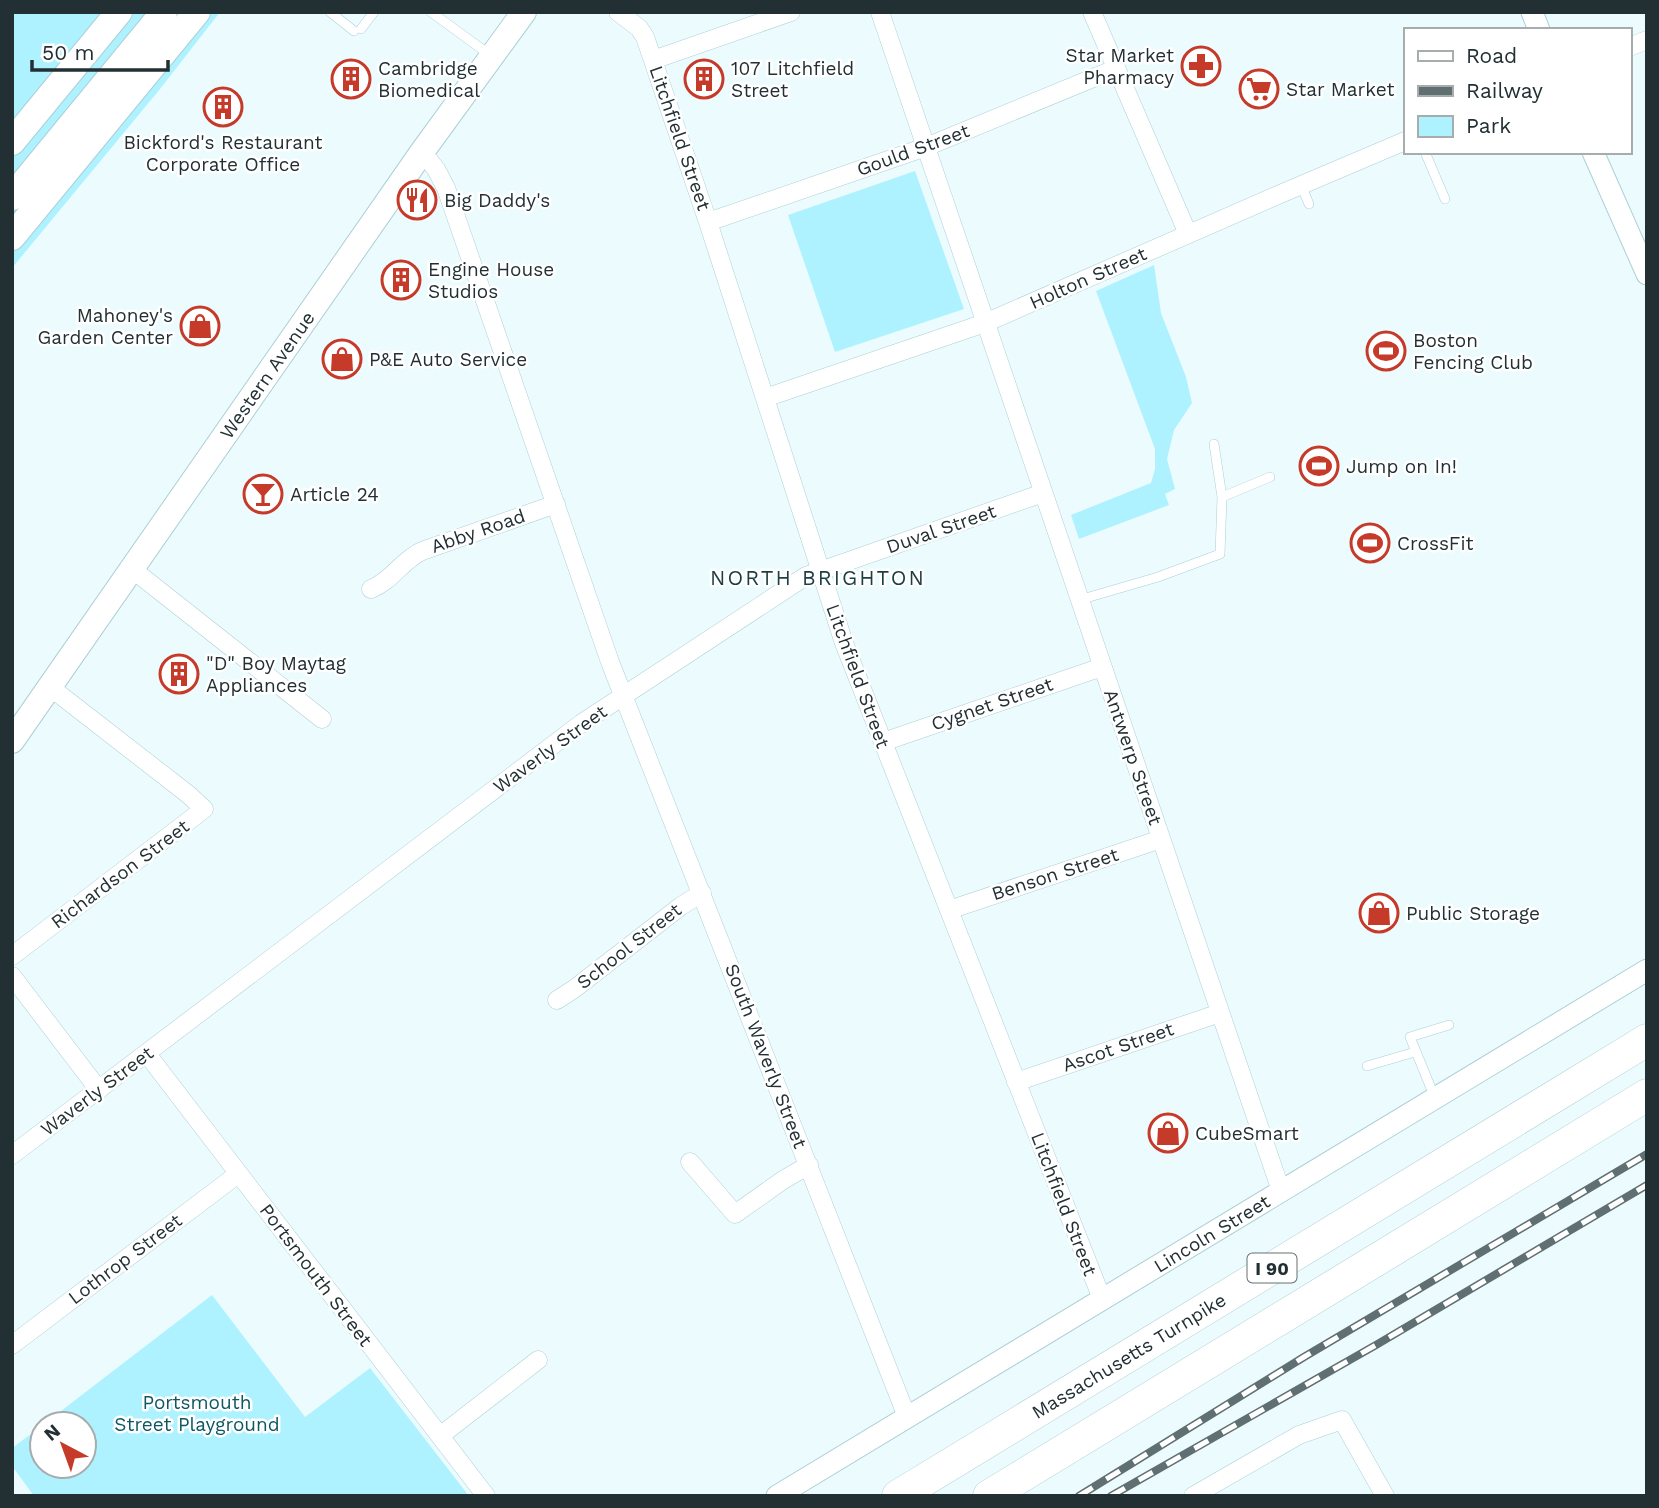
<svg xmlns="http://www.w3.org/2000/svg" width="1659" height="1508" font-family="'Work Sans',sans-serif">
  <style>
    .green { fill: #aff2ff }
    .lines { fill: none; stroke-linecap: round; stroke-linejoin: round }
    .service-casing { stroke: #abd0d7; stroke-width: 10 }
    .minor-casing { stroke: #abd0d7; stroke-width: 19 }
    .tertiary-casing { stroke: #abd0d7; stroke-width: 23 }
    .secondary-casing { stroke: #abd0d7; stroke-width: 26 }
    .primary-casing { stroke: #abd0d7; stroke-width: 28 }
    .motorway-casing { stroke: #abd0d7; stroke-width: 33 }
    .service { stroke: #fff; stroke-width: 9 }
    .minor { stroke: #fff; stroke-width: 18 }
    .tertiary { stroke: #fff; stroke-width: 21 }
    .secondary { stroke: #fff; stroke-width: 24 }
    .primary { stroke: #fff; stroke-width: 26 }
    .motorway { stroke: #fff; stroke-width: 32 }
    .rail-casing { stroke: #606f72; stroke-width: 8 }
    .rail { stroke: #fff; stroke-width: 5; stroke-dasharray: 16; stroke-linecap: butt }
    .labels { text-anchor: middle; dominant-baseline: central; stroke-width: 5; stroke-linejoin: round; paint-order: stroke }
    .shield { fill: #fff; stroke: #646e70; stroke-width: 2 }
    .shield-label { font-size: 18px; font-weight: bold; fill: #223033 }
    .poi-label { font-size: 19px; fill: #223033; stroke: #fff; text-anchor: start }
    .street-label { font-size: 19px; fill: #223033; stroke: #fff }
    .park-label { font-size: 19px; fill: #0e5762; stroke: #fff }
    .neighbourhood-label { font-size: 21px; letter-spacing: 2px; fill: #1c3e43; stroke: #fff }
  </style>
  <rect width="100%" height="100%" fill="#ecfbfe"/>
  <!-- green -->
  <path class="green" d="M12 12H220L160 89 12 268Z
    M915 171 964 309 835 352 788 215Z
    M1154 265 1161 313 1186 377 1192 403 1174 430 1167 459 1175 489 1165 494 1169 505 1079 539 1071 515 1151 483 1155 469V449L1096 291Z
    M212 1295 305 1417 370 1368 469 1496H34L12 1466V1448L42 1426V1466H84V1424H44Z"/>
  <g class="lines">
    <defs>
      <path id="service" d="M330 12 354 31
        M431 12 490 55
        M361 29 374 12
        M1425 152 1445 199
        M1301 185 1309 204
        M1222 497 1270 477
        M1079 600 1158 577 1220 554 1222 497 1214 444
        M1367 1066 1415 1052
        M1435 1098 1410 1037 1449 1025"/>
      <path id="minor" d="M618 12 639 28 645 37 708 222 844 643 1102 1299
        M880 12 1281 1191
        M1092 12 1188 234
        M1629 47 1647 40
        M653 60 791 12
        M422 152 436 169 446 188 610 662 907 1417
        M708 222 926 147 1115 69
        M765 398 985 323 1278 195 1405 141
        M132 569 322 719
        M371 589C392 581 402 560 422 551L556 504
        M883 742 1102 667
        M949 910 1161 839
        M12 956 204 809 189 795 50 687
        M12 976 99 1090
        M557 1000 574 989 681 906 702 893
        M147 1054 486 1496
        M1016 1082 1220 1013
        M12 1155 582 723 806 576 1043 493
        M690 1162 735 1214 783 1180 809 1165
        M12 1345 238 1174
        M440 1436 538 1360
        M1193 1496 1299 1435 1342 1420 1385 1496"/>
      <g id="tertiary">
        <path d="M1532 12 1539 30"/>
        <path d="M1593 152 1647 274"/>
        <path id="s1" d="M777 1496 1647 970"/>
      </g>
      <g id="secondary">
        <path id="s2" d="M12 741 422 152 524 12"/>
      </g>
      <path id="primary" d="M12 142 119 12
        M12 197 164 12
        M12 237 197 12"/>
      <g id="motorway">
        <path id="s3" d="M898 1496 1647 1040"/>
        <path d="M989 1496 1647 1095"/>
      </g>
    </defs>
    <!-- service casing -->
    <use href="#service" class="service-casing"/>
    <!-- minor casing -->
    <use href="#minor" class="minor-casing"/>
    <!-- tertiary casing -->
    <use href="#tertiary" class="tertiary-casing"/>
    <!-- secondary casing -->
    <use href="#secondary" class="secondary-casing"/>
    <!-- primary casing -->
    <use href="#primary" class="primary-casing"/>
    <!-- motorway casing -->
    <use href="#motorway" class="motorway-casing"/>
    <!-- service -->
    <use href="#service" class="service"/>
    <!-- minor -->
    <use href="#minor" class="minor"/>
    <!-- tertiary -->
    <use href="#tertiary" class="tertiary"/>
    <!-- secondary -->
    <use href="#secondary" class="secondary"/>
    <!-- primary -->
    <use href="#primary" class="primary"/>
    <!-- motorway -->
    <use href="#motorway" class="motorway"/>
    <defs>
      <path id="rail" d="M1079 1496 1304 1357 1647 1154
        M1111 1496 1376 1345 1647 1185"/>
    </defs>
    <!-- rail casing -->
    <use href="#rail" class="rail-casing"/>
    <!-- rail -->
    <use href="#rail" class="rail"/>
  </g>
  <!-- icons -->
  <defs>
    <symbol id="pharmacy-ring" viewBox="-11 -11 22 22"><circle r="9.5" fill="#fff" stroke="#c63a2a" stroke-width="1.5"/><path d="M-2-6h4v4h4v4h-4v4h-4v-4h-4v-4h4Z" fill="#c63a2a"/></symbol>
    <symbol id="building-ring" viewBox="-11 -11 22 22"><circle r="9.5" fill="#fff" stroke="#c63a2a" stroke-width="1.5"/><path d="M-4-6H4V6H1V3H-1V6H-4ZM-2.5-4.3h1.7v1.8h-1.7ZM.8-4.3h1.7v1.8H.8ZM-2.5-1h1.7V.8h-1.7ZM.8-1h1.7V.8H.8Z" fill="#c63a2a"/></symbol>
    <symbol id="supermarket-ring" viewBox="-11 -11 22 22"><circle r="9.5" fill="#fff" stroke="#c63a2a" stroke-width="1.5"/><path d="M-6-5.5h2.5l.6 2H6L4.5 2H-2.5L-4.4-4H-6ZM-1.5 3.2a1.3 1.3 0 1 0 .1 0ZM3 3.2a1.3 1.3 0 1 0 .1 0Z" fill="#c63a2a"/></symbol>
    <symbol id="restaurant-ring" viewBox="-11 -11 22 22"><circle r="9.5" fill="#fff" stroke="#c63a2a" stroke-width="1.5"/><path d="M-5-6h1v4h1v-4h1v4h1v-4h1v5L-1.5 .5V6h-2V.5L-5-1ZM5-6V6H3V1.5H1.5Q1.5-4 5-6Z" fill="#c63a2a"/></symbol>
    <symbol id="shop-ring" viewBox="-11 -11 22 22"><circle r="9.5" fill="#fff" stroke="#c63a2a" stroke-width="1.5"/><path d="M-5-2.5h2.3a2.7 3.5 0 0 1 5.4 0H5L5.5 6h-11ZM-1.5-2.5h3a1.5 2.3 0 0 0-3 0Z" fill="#c63a2a"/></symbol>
    <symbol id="stadium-ring" viewBox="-11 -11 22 22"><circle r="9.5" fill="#fff" stroke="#c63a2a" stroke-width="1.5"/><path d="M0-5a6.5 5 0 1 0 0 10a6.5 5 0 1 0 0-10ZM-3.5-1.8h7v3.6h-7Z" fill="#c63a2a"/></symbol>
    <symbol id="bar-ring" viewBox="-11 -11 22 22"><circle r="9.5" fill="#fff" stroke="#c63a2a" stroke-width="1.5"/><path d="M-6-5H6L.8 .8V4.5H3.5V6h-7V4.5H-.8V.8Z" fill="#c63a2a"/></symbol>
  </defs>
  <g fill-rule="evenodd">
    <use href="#pharmacy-ring" x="1179" y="44" width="44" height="44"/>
    <use href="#building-ring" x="329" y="57" width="44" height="44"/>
    <use href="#building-ring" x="682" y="57" width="44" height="44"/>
    <use href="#supermarket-ring" x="1237" y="67" width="44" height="44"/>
    <use href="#building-ring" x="201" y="85" width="44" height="44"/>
    <use href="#restaurant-ring" x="395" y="178" width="44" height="44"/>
    <use href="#building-ring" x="379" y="258" width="44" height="44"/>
    <use href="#shop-ring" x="178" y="304" width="44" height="44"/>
    <use href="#stadium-ring" x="1364" y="329" width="44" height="44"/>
    <use href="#shop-ring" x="320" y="337" width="44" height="44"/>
    <use href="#stadium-ring" x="1297" y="444" width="44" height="44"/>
    <use href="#bar-ring" x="241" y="472" width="44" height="44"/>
    <use href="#stadium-ring" x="1348" y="521" width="44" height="44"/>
    <use href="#building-ring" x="157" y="652" width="44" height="44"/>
    <use href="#shop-ring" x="1357" y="891" width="44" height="44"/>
    <use href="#shop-ring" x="1146" y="1111" width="44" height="44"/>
  </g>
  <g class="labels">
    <!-- shield labels -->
    <rect class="shield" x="1247.5" y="1253.5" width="49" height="29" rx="5"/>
    <g class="shield-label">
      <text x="1272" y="1268">I 90</text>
    </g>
    <!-- poi labels -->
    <g class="poi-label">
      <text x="1174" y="55" text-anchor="end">Star Market<tspan x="1174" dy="22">Pharmacy</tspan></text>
      <text x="378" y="68">Cambridge<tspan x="378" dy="22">Biomedical</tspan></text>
      <text x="731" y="68">107 Litchfield<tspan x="731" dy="22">Street</tspan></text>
      <text x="1286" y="89">Star Market</text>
      <text x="223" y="142" text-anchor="middle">Bickford's Restaurant<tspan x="223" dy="22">Corporate Office</tspan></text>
      <text x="444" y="200">Big Daddy's</text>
      <text x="428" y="269">Engine House<tspan x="428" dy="22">Studios</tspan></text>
      <text x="173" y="315" text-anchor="end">Mahoney's<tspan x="173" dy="22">Garden Center</tspan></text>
      <text x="1413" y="340">Boston<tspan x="1413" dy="22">Fencing Club</tspan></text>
      <text x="369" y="359">P&amp;E Auto Service</text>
      <text x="1346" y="466">Jump on In!</text>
      <text x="290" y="494">Article 24</text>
      <text x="1397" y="543">CrossFit</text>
      <text x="206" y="663">"D" Boy Maytag<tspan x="206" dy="22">Appliances</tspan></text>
      <text x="1406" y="913">Public Storage</text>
      <text x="1195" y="1133">CubeSmart</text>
    </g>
    <!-- street labels -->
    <g class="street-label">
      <text transform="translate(680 138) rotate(71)">Litchfield Street</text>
      <text transform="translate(913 150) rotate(-20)">Gould Street</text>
      <text transform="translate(1088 278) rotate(-24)">Holton Street</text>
      <text stroke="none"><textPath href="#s2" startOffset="446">Western Avenue</textPath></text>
      <text transform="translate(941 529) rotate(-19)">Duval Street</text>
      <text transform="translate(478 531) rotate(-19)">Abby Road</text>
      <text transform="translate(858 676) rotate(70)">Litchfield Street</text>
      <text transform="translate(992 704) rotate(-19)">Cygnet Street</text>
      <text transform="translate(550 749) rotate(-36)">Waverly Street</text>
      <text transform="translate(1133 757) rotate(71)">Antwerp Street</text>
      <text transform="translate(120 874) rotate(-37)">Richardson Street</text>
      <text transform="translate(1055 874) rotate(-18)">Benson Street</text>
      <text transform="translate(629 946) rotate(-38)">School Street</text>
      <text transform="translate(1118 1047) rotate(-19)">Ascot Street</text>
      <text transform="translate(766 1056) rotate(69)">South Waverly Street</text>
      <text transform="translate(97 1091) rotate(-37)">Waverly Street</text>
      <text transform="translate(1064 1204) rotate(69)">Litchfield Street</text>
      <text stroke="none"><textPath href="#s1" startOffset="508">Lincoln Street</textPath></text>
      <text transform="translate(125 1259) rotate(-37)">Lothrop Street</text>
      <text transform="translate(316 1275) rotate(53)">Portsmouth Street</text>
      <text stroke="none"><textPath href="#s3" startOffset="270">Massachusetts Turnpike</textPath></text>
    </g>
    <!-- park labels -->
    <g class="park-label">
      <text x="197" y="1402">Portsmouth<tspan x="197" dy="22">Street Playground</tspan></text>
    </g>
    <!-- neighbourhood labels -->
    <g class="neighbourhood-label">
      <text x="818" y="577">NORTH BRIGHTON</text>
    </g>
  </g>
  <!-- border -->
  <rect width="1659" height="1508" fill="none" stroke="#223033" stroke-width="28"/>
  <!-- legend -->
  <rect x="1404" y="28" width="228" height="126" fill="#ffffff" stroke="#a7acad" stroke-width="2"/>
  <rect x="1418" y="51" width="35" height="10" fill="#ffffff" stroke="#a7acad" stroke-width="2"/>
  <text x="1466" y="63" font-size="21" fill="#223033">Road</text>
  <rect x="1418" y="86" width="35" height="10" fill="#606f72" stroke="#a7acad" stroke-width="2"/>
  <text x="1466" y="98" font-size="21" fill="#223033">Railway</text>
  <rect x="1418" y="116" width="35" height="21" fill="#aff2ff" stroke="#a7acad" stroke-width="2"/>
  <text x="1466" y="133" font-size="21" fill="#223033">Park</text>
  <!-- north arrow -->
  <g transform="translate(63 1445) rotate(319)"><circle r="33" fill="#ffffff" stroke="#a7acad" stroke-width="2"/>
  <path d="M0-5L12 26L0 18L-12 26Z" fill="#c63a2a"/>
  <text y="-10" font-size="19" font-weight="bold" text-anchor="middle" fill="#223033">N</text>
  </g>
  <!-- scale -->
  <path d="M32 60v10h136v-10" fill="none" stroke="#223033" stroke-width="3.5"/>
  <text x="42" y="60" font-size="21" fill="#223033" stroke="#ffffff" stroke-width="5" paint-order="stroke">50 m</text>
</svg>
